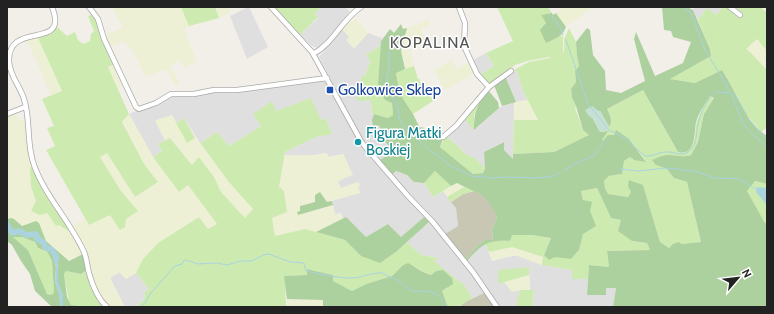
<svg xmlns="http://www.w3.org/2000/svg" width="774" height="314" font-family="Cabin,sans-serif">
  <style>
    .residential { fill: #e0dfdf }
    .construction { fill: #c7c7b4 }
    .farmland { fill: #eef0d5 }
    .grass { fill: #cdebb0 }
    .forest { fill: #add19e; fill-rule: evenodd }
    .wetland { fill: #c6e0d4 }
    .water { fill: #aad3df }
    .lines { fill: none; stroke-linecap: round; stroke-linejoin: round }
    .stream { stroke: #aad3df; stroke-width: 1 }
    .river { stroke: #aad3df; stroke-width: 5.5 }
    .minor-casing { stroke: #a9a9a9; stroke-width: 6 }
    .minor { stroke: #fff; stroke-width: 4.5 }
    .transit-dot { fill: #1a4fb4; stroke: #fff; stroke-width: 1.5 }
    .culture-dot { fill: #0f9aa8; stroke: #fff; stroke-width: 1.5 }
    .labels { text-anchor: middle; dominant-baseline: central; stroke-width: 3; stroke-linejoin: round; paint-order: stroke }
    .transit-label { font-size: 15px; fill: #164399; stroke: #fff; text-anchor: start }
    .culture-label { font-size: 15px; fill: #0d838f; stroke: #fff; text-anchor: start }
    .neighbourhood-label { font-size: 16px; letter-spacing: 1px; fill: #555; stroke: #fff }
  </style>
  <rect width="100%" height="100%" fill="#f2efe9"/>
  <!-- residential -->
  <path class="residential" d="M248 7H249L268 47 247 59 230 16Z
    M321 7H345L350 12 320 47 317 48 312 46 300 35 318 18 315 14Z
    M695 7H723L716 15 707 8 698 20 693 10Z
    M342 29 357 45 368 33 382 38 381 45 366 55 371 62 369 64 365 76 363 100H370L372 102 371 113 374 114 373 127 379 124 382 138 388 145 391 153 380 160 361 138 319 57Z
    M486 53 494 66 480 75 471 61Z
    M514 70 517 72 527 100 516 102 505 76Z
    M319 81 326 82 358 141 403 194 424 217 401 237 388 224 366 237 346 218 343 219 341 213 335 215 332 201 360 192 341 188 337 181 342 179 346 161 343 154 328 157 327 153 314 155H285V152L316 137 332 133 326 118 321 121 275 111 272 102 261 126 229 146 217 132 200 143 184 118 176 123 172 115 156 121 165 140 158 144 162 151 153 157 129 114 172 95 240 91Z
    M514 102 513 159 504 150 503 142 484 152 485 169 475 158 465 154 461 149 446 136 464 118 477 128 499 108Z
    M396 171 407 175 414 182 424 183 433 197 443 191 456 208 458 226 445 234 430 214 392 175Z
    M429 222 481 286 484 293 472 298 462 282 461 283 433 261 439 258 421 255 407 242Z
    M485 243 492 261 512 256H518L542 265 572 270V279H588L587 295H605V288H616L613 307H532L534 290H530L529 267 498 284 504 282 512 291 520 290 516 307H502L495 300 478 274 467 261 479 247Z
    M120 272 126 278 136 273 149 289 145 292 144 300 136 307H125L110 278Z"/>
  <!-- construction -->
  <path class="construction" d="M474 191 485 197 493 207 497 217 492 230 493 241 485 240 476 247 466 259 445 234 458 226 456 208 451 202 463 194Z
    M484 293 495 307H459L467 301Z"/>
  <!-- farmland -->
  <path class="farmland" d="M112 7H182L189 26 184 30 197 61 184 68 180 61 170 65 180 84 176 86 166 69 146 77 132 50 124 42 109 47 104 35 123 28Z
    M215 7H229L231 12 219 18Z
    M564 7H593L566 27 556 13Z
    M356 18 368 33 354 49 346 40 349 37 342 29Z
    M429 20 430 25 421 28 427 44 410 49 414 66 405 69 401 51 406 30 407 28Z
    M38 38 62 91 51 96 27 40Z
    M757 39 767 51V70L751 53 746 49Z
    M452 60 457 69 469 62 475 73 445 90 434 70Z
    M115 64 125 85 118 88 108 67Z
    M527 100 538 120H514V102Z
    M14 110 20 121 26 119 33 166 31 187 36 201 47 213 56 225H59L68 231 70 230 83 254 69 261 46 241 37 221 22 226 14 219H7V112Z
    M129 114 153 157 179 192 188 185 217 224 208 229 199 217 158 243 143 259 136 273 126 279 119 272 110 278 125 307H110L102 300 92 280 86 255 71 226 85 219 89 225 110 215 125 227 126 219 138 211 121 191 99 157 107 153 135 197 158 182 144 164 122 121Z
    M172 115 187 142 195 138 228 181 254 210 245 218 221 192 214 177 200 158 192 165 171 138 165 140 155 121 161 118H163Z
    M327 153 328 157 343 154 353 175 342 179 338 182 341 188 358 182 360 186 358 187 361 193 327 202 320 192 315 201 300 206 320 210 333 205 335 215 341 213 343 219 316 232 305 229 275 236 272 218 287 212 279 187 285 155H314Z
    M457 183 464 187 447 197 443 191Z
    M512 247 544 257 542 265 518 256H512L492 261 489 252Z
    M529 275 530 290H520L512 292 504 282Z
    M287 299 323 300V307H286Z"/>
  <!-- grass -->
  <path class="grass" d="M181 7H215L219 18 189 26Z
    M272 7H321L315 14 318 17 300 35H298Z
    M497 7H548L552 13 541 15 546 23V43L562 35 563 38V53L564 51V39L569 28 576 42 577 56 579 66 575 71 576 82 571 89 572 98 576 106 575 108 583 130 589 135 554 152 513 154 514 120H538L524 93 517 72 514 70 529 62 550 58V57L527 61 515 65 489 86 480 75 494 66 486 53 513 41Z
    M723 7H761L767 13V51L757 39 746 49 751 53 767 70V127L761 132 746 114 727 77 722 70 695 83 669 79 711 56 710 49 698 20 707 8 716 15Z
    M93 14 115 64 108 67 129 114 122 122 144 164 158 182 135 197 107 153 100 157 121 191 138 211 126 219 125 227 120 230 110 215 89 225 46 150 55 146 47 128 54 126 42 99 62 91 38 38 50 34 57 27 67 36 75 32 78 40 83 44 90 41 91 34 94 31 88 16Z
    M381 45 378 84 392 103 393 115 388 118 371 113 372 107 370 100 361 101 355 99 356 98 362 76H365L369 64 371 62 366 55Z
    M414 66 418 79H419L423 88 425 87 433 101 413 114 400 94 396 72Z
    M643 90 678 152C699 156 693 130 698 118 701 110 706 103 710 96L714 99 704 114 698 142 691 155C682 158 676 157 667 155L656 165 667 169 674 178 687 182 701 242 681 244 669 248 660 242 643 185 631 192 628 197 608 194 605 188 604 181 609 176 622 174 624 161 630 157 634 160 646 161 629 139 616 131 614 135 603 141 601 140C609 129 614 122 607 109Z
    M311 98 321 120 326 118 332 134 316 137 285 152 279 187 284 191 287 212 272 218 275 236 305 229 345 240 361 256 397 251 407 242 421 255 439 258 434 261 461 283 462 282 472 298 459 307H448L442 291 448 288 436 271 431 275 424 273 414 266H402L392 276 366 284 352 291 333 281V275L308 269 307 275 285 276 286 307H136L144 300 145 292 149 289 136 273 143 259 158 243 199 217 208 229 217 224 188 185 179 192 153 157 162 151 158 144 170 138 192 165 199 157 214 177 221 192 245 218 253 209 228 181 200 143 217 132 229 146 261 126 253 114 272 101 276 111Z
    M480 101 474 115V130L464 118Z
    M184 118 195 138 187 143 176 123Z
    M446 136 461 149 465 154 475 158 485 169 483 173 473 174 440 147Z
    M33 166 70 230 68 231 59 225 56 226 47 213 40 215 31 211 36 201 31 187 30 168Z
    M435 171 451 186 433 197 424 183Z
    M754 181 767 184V222L765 223 747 191Z
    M464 187 474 191 463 194 451 202 447 197Z
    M597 188 611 218 621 220 632 241 647 243 650 250 607 251 609 267 589 265 588 279H572V270L542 265 543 257 512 247 489 252 485 243 493 241H510L511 235H532L551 238 544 255 571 259 579 250 582 234 595 226C591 214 583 203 581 191Z
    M13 237H22L35 242 38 248 46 251 48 253 52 261 54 292 53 294 50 296 47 294 28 250Z
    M529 267V275L498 284V270Z
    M87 270 105 307 75 306 71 305 69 301 64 274 66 271 81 274Z
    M520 290H534L532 307H516Z"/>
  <!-- forest -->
  <path class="forest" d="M662 7H687L693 10 710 49 711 56 670 79 695 83 722 70C738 93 743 120 767 136V184L755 181 747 191 765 223 767 222V307H613L616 288H606V295H587L589 265 609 267 607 251 650 250 647 243 632 241 618 231 621 220 611 218 597 188 581 191 583 200 592 202 590 211 596 226 583 234 579 250 571 259 555 257 549 260 544 255 551 238 532 235H512L510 241C487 239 481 245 467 261L466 259 476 247 486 239 493 240 492 230 497 217C486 191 478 195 457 183L451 186 435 171 424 183 414 182 407 175 396 171 392 175 380 160 391 153 388 145 382 138 379 125 373 127 372 120 374 114 388 118 393 115 392 103 385 100 378 84 381 41 390 29 394 33 401 24 403 29 407 28 401 51 405 69 396 73 400 94 413 114 420 128 422 127 443 139 440 147 473 174 483 173 485 169 484 152 504 142V150L513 159V154L554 152 589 135 583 130 576 106 572 98 571 89 576 82 575 71 579 66 577 56 576 42 587 28 590 30 593 55 605 71 606 90 621 93 645 81 634 39 636 32 655 76 683 63 691 42 673 37 671 31 664 30ZM643 90 678 152C698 157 693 129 697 119 700 111 706 103 710 96L714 98 704 114 698 142 691 155C681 158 678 155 668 155 663 155 657 158 652 160L656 165 667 169 674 178 687 182 701 242 681 244 679 242 673 244 669 248 660 242 643 185 629 180 628 186 631 192 628 197 608 194 605 188 604 181 609 176 622 174 624 161 630 157 634 160 646 162 629 139 616 130 614 135H608L603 141 602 140 608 131 600 132 593 119 600 111 609 127C613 121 610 115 607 109Z
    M552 13 553 15 556 13 566 27C563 36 555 39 546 43L540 30 546 23 541 15Z
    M505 76 516 102 502 106 494 85Z
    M488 90 498 102 499 108 474 130C474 111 477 105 488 90Z
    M320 192 327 202 332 201 333 205 298 215 297 212 300 211V206L315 202V195Z
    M346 217 366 237 388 224 401 237 424 217 429 222 397 251 380 263 361 256 345 240 316 232Z
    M11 218 14 219 22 226 36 221 39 223 46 241 69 261 83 254 87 270 81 274 66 271 64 274 67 297 71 305 84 307H63L62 303 63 296 58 283V268L56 254H53L56 268 55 281 59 293 61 307H52L35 291 30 274 21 261 12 245 7 241V219ZM13 237H22L35 242 38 248 46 251 48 253 52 261 54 292 53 294 50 295 47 294 28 250Z
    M408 263C416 267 422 273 431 275L436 271 443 270 452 278 453 284 442 291 448 307H323V300L287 299 284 276 307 275V269L333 275V281L352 291 366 284 392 276 402 266Z"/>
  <!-- wetland -->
  <path class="wetland" d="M592 106 597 110 600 111 609 127 607 131 600 132 593 119 588 115 585 110Z"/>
  <!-- water -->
  <path class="water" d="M757 187 767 188 766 204 756 192Z
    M55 252 58 268V281L63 296V307H61L60 306 59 293 55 281 56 268 53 254Z"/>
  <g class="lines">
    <!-- stream -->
    <path class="stream" d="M683 7 691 13 705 50 726 84 729 93
      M552 16 561 29 563 35
      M566 40 588 104 609 130
      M389 52V68L387 78 389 91 398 107 399 118 402 124 413 136 433 153 439 156 450 166 474 177 482 176 488 178 508 177 536 178 554 176 559 173
      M717 92 729 93 732 95 742 122 748 130 767 147
      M735 94 746 114
      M748 118 759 132 767 139
      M609 131H612L623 137 645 156C653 157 660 151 668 152 675 152 680 156 686 153 699 148 695 130 699 120 702 111 707 100 714 93
      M620 169 639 171 665 168 678 169 683 170 695 171 715 178 739 179 756 189
      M563 171 577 163 595 155 605 139
      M140 307 145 303 150 294 175 266 182 264 184 260 189 261 198 264 217 263 227 265 240 261H252L263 255 269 254 290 262 304 263 306 271C321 274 336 278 351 278 362 278 371 272 383 273 387 277 392 277 397 280 403 283 405 289 413 291 417 292 421 291 426 291 436 292 443 299 448 307"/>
    <!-- river -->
    <path class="river" d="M7 224 12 233 20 231 26 235 36 234 37 236V239L43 242 46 248 51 249 56 256V260"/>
    <defs>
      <path id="minor" d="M52 7C70 52 7 19 9 62 10 76 20 86 24 99 31 120 26 144 34 165 45 196 70 221 84 252 87 259 87 266 89 273 92 284 98 299 107 307
        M89 7 98 19 104 39 136 107 139 109 156 103 171 94H194L214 90H237L327 78
        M271 7 312 52 362 143 408 196 432 221 473 272 497 307
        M459 7 465 23 464 46 477 74 489 87
        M730 7 740 15
        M313 54C333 44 342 19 361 7
        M7 114 25 107
        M443 137 456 126 489 87 511 71"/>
    </defs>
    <!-- minor casing -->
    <use href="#minor" class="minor-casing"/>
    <!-- minor -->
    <use href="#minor" class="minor"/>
  </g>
  <!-- markers -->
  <rect class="transit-dot" x="326" y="86" width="8" height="8" rx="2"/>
  <circle class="culture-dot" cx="358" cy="142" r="4"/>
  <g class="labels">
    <!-- transit labels -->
    <g class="transit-label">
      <text x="338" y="90">Golkowice Sklep</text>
    </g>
    <!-- culture labels -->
    <g class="culture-label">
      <text x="366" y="133">Figura Matki<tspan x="366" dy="17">Boskiej</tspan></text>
    </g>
    <!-- neighbourhood labels -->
    <g class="neighbourhood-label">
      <text x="430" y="42">KOPALINA</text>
    </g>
  </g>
  <!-- border -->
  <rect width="774" height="314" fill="none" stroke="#222222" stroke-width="16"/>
  <!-- north arrow -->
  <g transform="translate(738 278) rotate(62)" stroke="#ffffff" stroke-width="3" paint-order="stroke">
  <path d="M0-3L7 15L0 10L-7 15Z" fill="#222222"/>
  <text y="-6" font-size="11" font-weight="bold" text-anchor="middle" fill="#222222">N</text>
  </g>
</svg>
